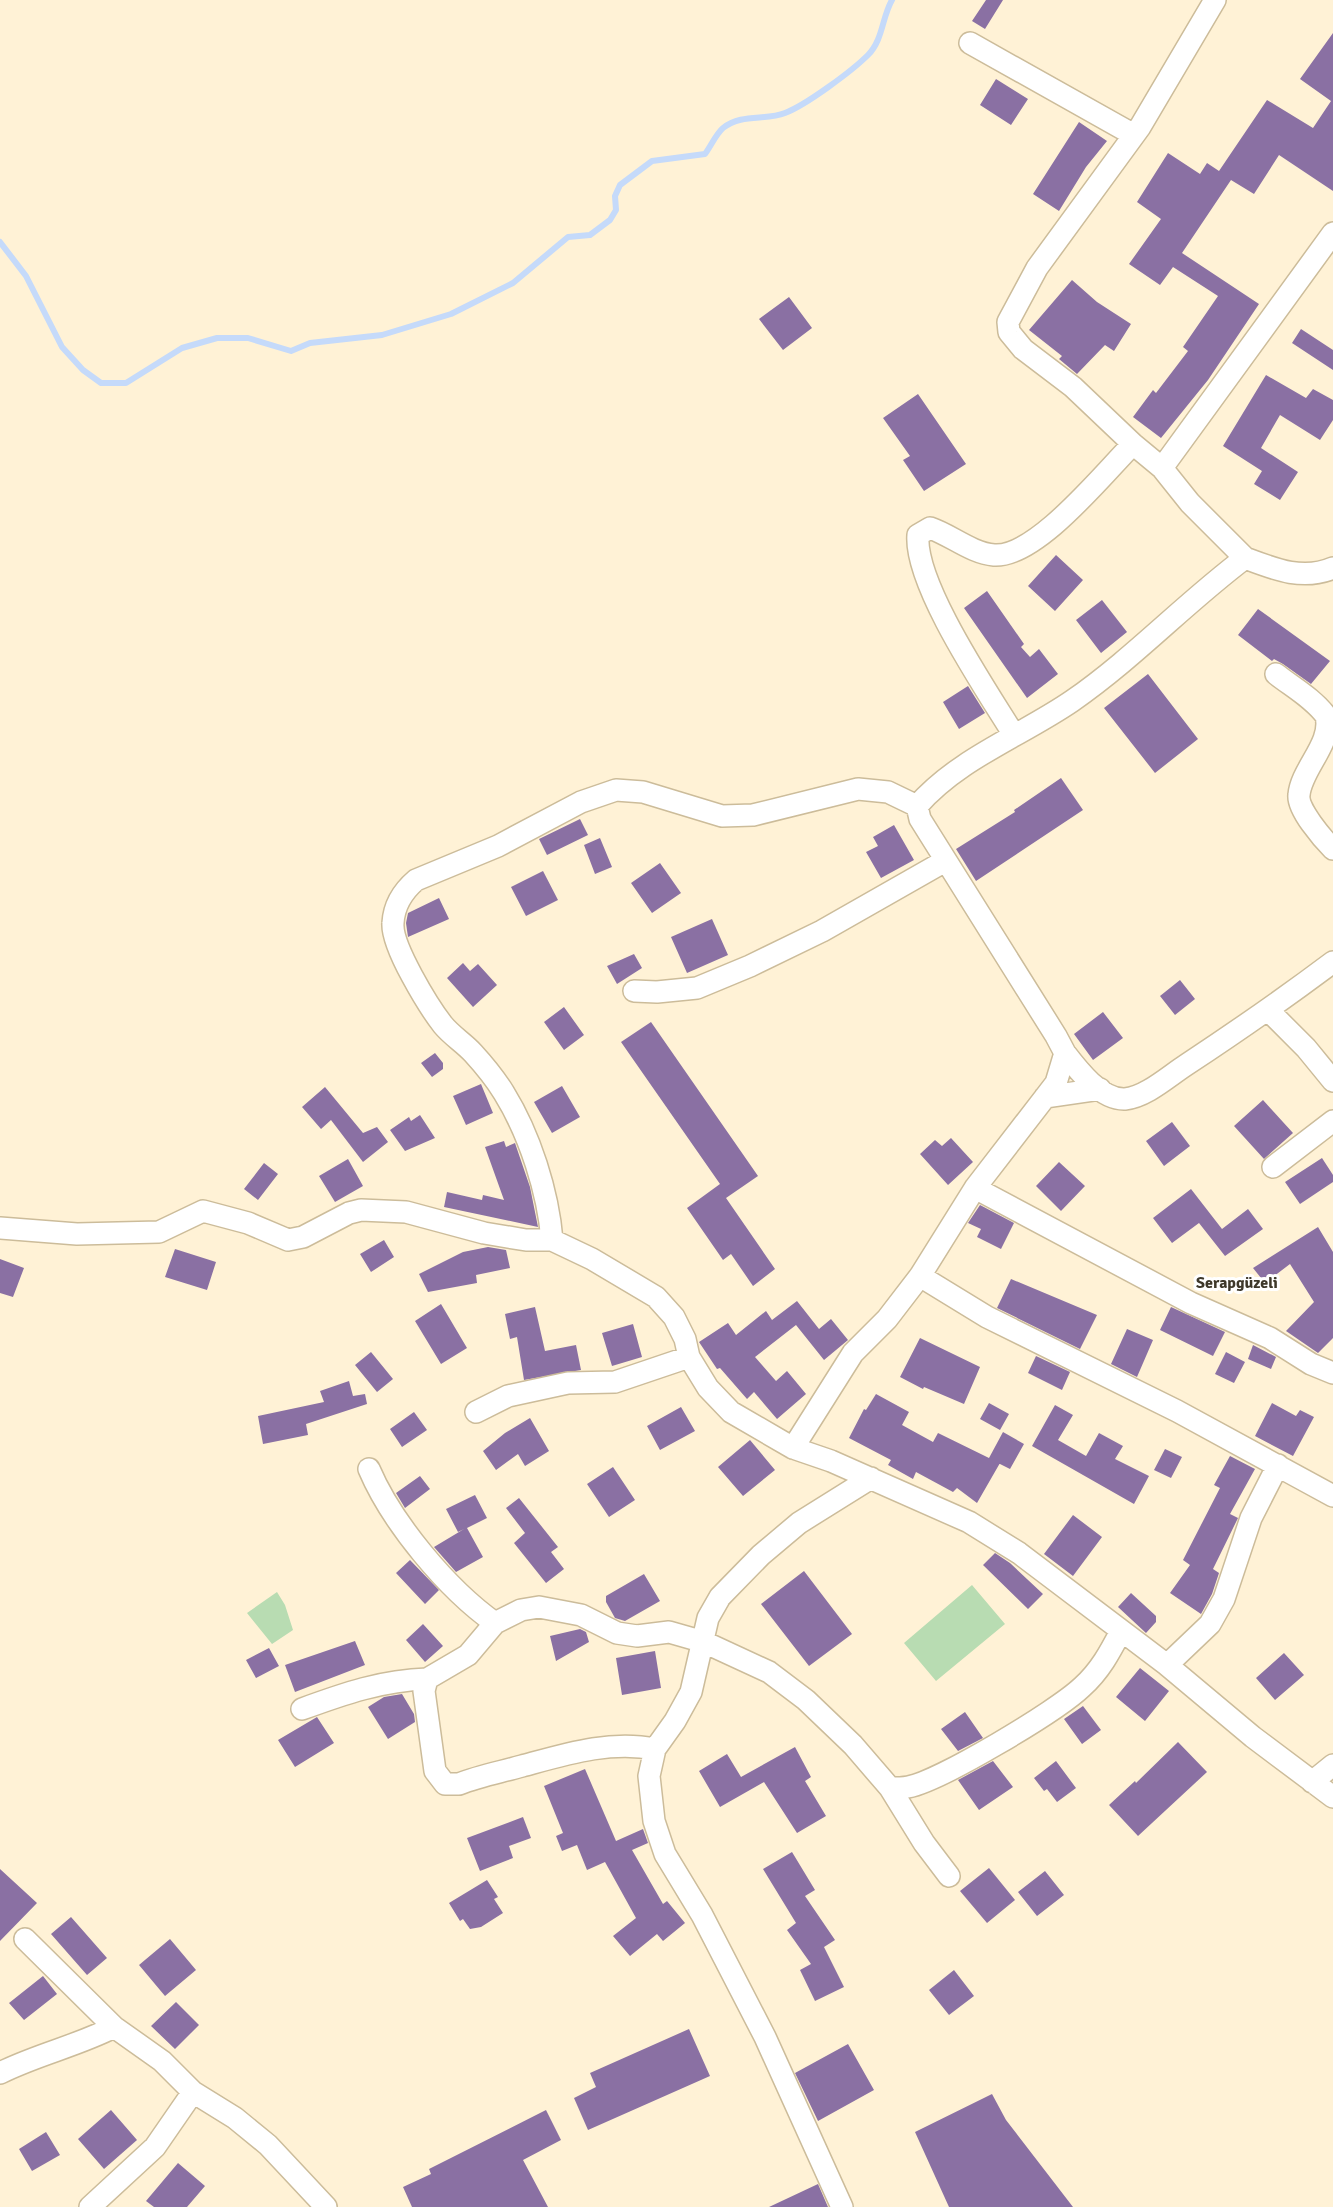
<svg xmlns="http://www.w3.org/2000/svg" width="1333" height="2207" font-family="Signika,sans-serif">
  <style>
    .green { fill: #b8dcb2 }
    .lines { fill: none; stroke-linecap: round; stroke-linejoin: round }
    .stream { stroke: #c5dafa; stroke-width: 6 }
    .building { fill: #8a70a3 }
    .minor-casing { stroke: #ccbc9a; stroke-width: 24 }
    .minor { stroke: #fff; stroke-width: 21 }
    .labels { text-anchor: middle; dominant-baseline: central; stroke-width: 6; stroke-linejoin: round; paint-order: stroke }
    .neighbourhood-label { font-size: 16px; font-weight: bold; fill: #3e382a; stroke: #fff }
  </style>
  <rect width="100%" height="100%" fill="#fff2d6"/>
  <!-- green -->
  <path class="green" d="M972 1585 1005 1624 936 1681 904 1643Z
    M277 1592 285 1605 293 1630 272 1644 247 1613Z"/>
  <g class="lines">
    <!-- stream -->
    <path class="stream" d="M0 242 26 276 62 347 83 370 101 383H126L182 348 217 338H248L291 351 310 343 382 335 451 314 513 283 568 237 590 235 610 220 616 210 615 196 620 185 652 161 705 154C711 146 716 134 723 128 742 113 765 121 785 113 806 105 852 71 868 55 883 40 882 17 892 0"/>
  </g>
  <!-- building -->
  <path class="building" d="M986 0H1003L985 29 972 21Z
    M1333 33V191L1279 155 1254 194 1231 180 1182 253 1259 304 1208 380 1161 438 1133 417 1153 390 1156 393 1188 351 1183 347 1218 296 1173 267 1160 285 1129 264 1161 219 1137 202 1168 153 1200 174 1207 163 1219 171 1267 100 1313 128 1331 101 1300 79Z
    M996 79 1028 99 1011 125 980 105Z
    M1079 122 1107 141 1086 167 1059 211 1033 194Z
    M1072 280 1097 302 1131 324 1114 351 1105 345 1077 374 1059 359 1062 356 1029 330Z
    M789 297 812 328 783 350 759 319Z
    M1301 329 1333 350V370L1292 343Z
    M1266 375 1306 398 1313 389 1333 400V420L1320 440 1280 415 1261 448 1298 472 1280 500 1254 484 1262 471 1223 446Z
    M918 394 966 464 924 491 903 460 910 456 883 418Z
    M1056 555 1083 580 1055 611 1028 586Z
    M987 591 1024 644 1021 647 1030 657 1039 649 1058 674 1027 698 964 608Z
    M1102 600 1127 632 1101 653 1076 620Z
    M1258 609 1330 661 1311 684 1283 664 1274 659 1272 661 1238 635Z
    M1148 674 1198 739 1155 773 1104 708Z
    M968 686 985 713 959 729 943 702Z
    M1061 778 1083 810 976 881 956 849 1015 812 1014 810Z
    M580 819 588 835 547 855 539 839Z
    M894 825 914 860 881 878 866 852 878 846 873 837Z
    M600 838 612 867 595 874 584 845Z
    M660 863 681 893 652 913 631 883Z
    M543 871 558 900 526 916 511 887Z
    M439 898 449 919 408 937 406 923 408 913Z
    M712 919 728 955 687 973 671 937Z
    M634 954 642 968 617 984 607 966Z
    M463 963 470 971 478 964 497 985 473 1007 447 978Z
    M1180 980 1195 999 1175 1015 1160 996Z
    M564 1007 584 1035 564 1050 544 1022Z
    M1103 1012 1123 1038 1093 1060 1074 1034Z
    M651 1022 758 1176 726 1198 775 1269 753 1286 731 1254 723 1260 687 1208 720 1184 621 1042Z
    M435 1053 443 1063V1069L432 1077 421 1063Z
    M481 1084 493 1113 466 1125 453 1096Z
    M562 1086 580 1117 552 1133 534 1102Z
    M325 1087 363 1133 377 1127 388 1142 363 1162 331 1120 321 1129 302 1107Z
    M1263 1100 1293 1133 1264 1159 1234 1126Z
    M420 1115 435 1138 405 1151 390 1130 409 1117 411 1121Z
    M1172 1122 1190 1146 1164 1166 1146 1141Z
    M951 1138 973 1162 948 1185 920 1154 935 1140 942 1146Z
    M504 1141 506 1147 515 1143 516 1146 530 1187 538 1227 444 1207 447 1192 482 1200 483 1195 504 1200 485 1147Z
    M1322 1158 1333 1175V1182L1300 1204 1285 1182Z
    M348 1159 363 1186 335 1202 319 1176Z
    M1059 1162 1085 1186 1061 1211 1036 1186Z
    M264 1163 278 1174 258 1200 244 1189Z
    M1191 1189 1222 1229 1248 1209 1263 1229 1225 1256 1199 1223 1172 1243 1153 1218Z
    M980 1205 1014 1223 1001 1249 977 1237 981 1229 968 1223Z
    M1318 1227 1333 1252V1338L1318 1353 1286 1331 1314 1302 1290 1264 1265 1283 1253 1268Z
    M384 1240 394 1257 371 1272 360 1254Z
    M488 1247 506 1250 510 1268 476 1275 477 1283 428 1292 419 1274 463 1252Z
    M175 1249 216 1262 207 1290 165 1277Z
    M0 1259 24 1268 13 1297 0 1293Z
    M1011 1279 1097 1315 1080 1349 997 1308Z
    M797 1301 819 1329 831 1319 848 1340 824 1360 796 1325 755 1357 776 1381 787 1371 806 1394 777 1419 754 1392 747 1399 720 1368 717 1369 699 1342 728 1323 736 1335 766 1311 772 1320Z
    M441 1304 467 1348 441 1364 415 1321Z
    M535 1307 545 1351 576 1345 581 1370 524 1380 517 1337 510 1339 505 1314Z
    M1171 1307 1225 1332 1213 1356 1160 1330Z
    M633 1324 642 1357 612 1366 602 1333Z
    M1127 1329 1153 1340 1137 1377 1111 1364Z
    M920 1338 980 1367 964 1404 924 1387 923 1389 900 1377Z
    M1253 1345 1276 1357 1271 1369 1248 1359Z
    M371 1352 393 1379 377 1392 355 1365Z
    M1226 1352 1245 1362 1234 1383 1215 1374Z
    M1036 1356 1070 1372 1062 1390 1028 1373Z
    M349 1381 353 1396 365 1394 367 1404 306 1424 308 1435 263 1444 258 1416 324 1402 320 1391Z
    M876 1394 909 1412 902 1425 933 1442 938 1433 989 1458 1003 1432 1024 1444 1010 1469 996 1462 1000 1463 977 1503 957 1488 953 1492 916 1472 913 1479 888 1465 891 1460 849 1438 864 1409 866 1410Z
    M989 1403 1009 1414 1000 1430 980 1419Z
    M1272 1403 1296 1416 1300 1410 1314 1417 1293 1456 1255 1436Z
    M1055 1405 1073 1415 1058 1440 1086 1456 1099 1433 1123 1446 1115 1459 1149 1476 1134 1504 1032 1446Z
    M681 1407 695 1431 660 1450 647 1426Z
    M414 1412 427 1430 402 1447 390 1429Z
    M530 1418 549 1451 525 1466 518 1454 496 1470 483 1451 505 1433Z
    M750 1440 775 1470 743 1496 718 1467Z
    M1165 1449 1182 1457 1171 1478 1154 1470Z
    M1230 1456 1255 1469 1230 1514 1238 1518 1213 1569 1219 1573 1212 1594 1201 1614 1170 1593 1190 1565 1183 1560 1220 1488 1214 1485Z
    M613 1467 635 1500 609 1517 587 1484Z
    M420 1476 430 1489 405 1508 396 1493Z
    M475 1495 487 1518 467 1528 483 1557 456 1572 434 1547 464 1529 458 1532 446 1509Z
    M519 1498 558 1547 551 1552 564 1569 546 1583 514 1543 525 1533 506 1508Z
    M1073 1515 1102 1537 1073 1576 1044 1554Z
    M995 1553 1010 1563 1043 1594 1028 1609 983 1565Z
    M410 1560 439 1590 425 1604 396 1573Z
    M804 1571 852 1634 809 1666 761 1604Z
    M644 1574 660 1601 625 1621 615 1618 606 1602V1596Z
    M1131 1593 1156 1616V1622L1146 1633 1118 1607Z
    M423 1624 443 1646 425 1662 406 1640Z
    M580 1629 586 1632 589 1642 556 1661 550 1636Z
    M355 1641 365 1665 295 1692 285 1665Z
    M269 1648 279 1666 256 1678 246 1660Z
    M655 1651 661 1688 622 1695 616 1658Z
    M1284 1653 1304 1675 1275 1700 1256 1678Z
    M1140 1668 1169 1691 1145 1721 1116 1697Z
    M402 1694 414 1714 415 1722 388 1739 368 1707 384 1697Z
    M1083 1706 1101 1730 1082 1744 1064 1719Z
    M965 1712 983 1738 958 1751 941 1729Z
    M317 1717 334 1743 295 1767 278 1740Z
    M1178 1742 1207 1772 1138 1836 1109 1805 1135 1781 1136 1783Z
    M795 1747 811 1777 805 1781 826 1816 797 1833 764 1782 720 1807 699 1771 727 1754 741 1777Z
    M993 1761 1013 1787 979 1810 958 1780Z
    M1056 1761 1076 1788 1057 1802 1047 1789 1044 1791 1034 1778Z
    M585 1769 616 1841 643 1829 648 1843 632 1850 663 1904 667 1901 685 1923 663 1941 657 1934 630 1956 613 1936 636 1918 605 1862 587 1870 577 1845 562 1851 556 1836 563 1833 544 1786Z
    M523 1817 531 1838 509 1846 513 1858 480 1871 467 1838Z
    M792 1852 815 1890 805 1896 835 1940 824 1947 844 1987 815 2001 800 1970 811 1964 787 1930 796 1923 763 1869Z
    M989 1868 1015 1900 987 1923 960 1891Z
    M0 1869 37 1903 0 1941Z
    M1045 1871 1064 1895 1037 1916 1018 1892Z
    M487 1880 498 1897 494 1899 503 1913 481 1927 470 1929 463 1919 460 1921 449 1903Z
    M71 1917 107 1958 87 1975 51 1934Z
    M170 1939 196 1970 165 1996 139 1965Z
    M954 1970 974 1996 949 2015 929 1990Z
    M43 1976 57 1994 24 2020 9 2003Z
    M176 2002 199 2025 175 2049 151 2026Z
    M689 2029 710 2076 588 2130 574 2098 596 2087 590 2073Z
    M848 2044 874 2090 818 2121 795 2073Z
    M992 2094 1006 2120 1073 2207H949L915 2132Z
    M111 2110 137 2140 104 2169 78 2139Z
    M546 2110 561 2140 523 2160 548 2207H412L403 2187 431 2174 429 2169Z
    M46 2132 60 2155 32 2171 19 2149Z
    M178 2163 205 2186 187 2207H154L146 2201Z
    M818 2184 828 2207H769Z"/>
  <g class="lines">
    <defs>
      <path id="minor" d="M970 43 1134 135
        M1162 468 1133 444 1073 387 1023 349 1009 332 1008 322 1037 268 1140 127 1215 0
        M1245 558 1190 503 1162 468 1333 233
        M1276 674C1291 686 1314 699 1326 716 1333 743 1301 769 1299 795 1297 809 1323 839 1333 849
        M1014 735C987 691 914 584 918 535L930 528C951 535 971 553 994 555 1036 558 1103 474 1133 444
        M634 991 657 992 697 988 750 966 822 931 945 861
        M1268 1010 1306 1048 1333 1081
        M1065 1053C1078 1070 1101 1100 1125 1099 1146 1097 1169 1076 1186 1065 1236 1032 1285 998 1333 962
        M1045 1097 1100 1089
        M1273 1167 1333 1121
        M975 1188 1191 1303 1270 1338 1311 1364 1333 1373
        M0 1228 77 1234 159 1232 203 1211 248 1223 288 1240 303 1237 349 1213 361 1210 406 1212 484 1233 526 1240H552L592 1259 656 1297 674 1317 685 1339 689 1357 708 1388 731 1412 793 1448 831 1461 969 1522 1019 1553 1167 1665 1253 1737 1333 1797
        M552 1240C548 1192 530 1135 504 1093 496 1080 484 1065 473 1053 464 1043 452 1036 443 1025 429 1007 391 946 393 923 394 905 402 892 416 880L498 846 581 802 616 790 643 792 722 816 753 815 858 789 888 792 917 806
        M920 1276 987 1317 1177 1411 1333 1496
        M476 1412 508 1396 568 1383 615 1382 689 1357
        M793 1448 853 1353 887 1319 920 1276 975 1188 1056 1083 1065 1053 1056 1036 920 819 917 806C959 758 1021 736 1072 701 1134 658 1185 603 1245 558 1274 569 1303 581 1333 568
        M369 1469C392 1523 447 1589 495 1623
        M1167 1665 1210 1624 1224 1599 1251 1518 1278 1465
        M302 1709C343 1694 383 1680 427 1679
        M655 1749C610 1740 566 1754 522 1766 501 1772 479 1776 459 1784H445L435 1771 424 1691 427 1679 468 1655 495 1623 521 1610 539 1607 581 1615 617 1633 637 1636 669 1632 704 1642 769 1672 806 1700 853 1745 890 1788 924 1843 949 1876
        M1312 1782 1333 1765
        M890 1788C896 1788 902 1788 908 1787 940 1781 1057 1711 1082 1687 1100 1671 1110 1652 1121 1631
        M25 1939 114 2027 162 2061 193 2092 235 2118 268 2145 326 2207
        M0 2073C38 2054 77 2046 114 2027
        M90 2207 155 2147 193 2092
        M842 2207 765 2037 702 1915 665 1854 654 1821 649 1776 655 1749 675 1721 691 1692 708 1618 720 1597 761 1555 799 1523 871 1478"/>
    </defs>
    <!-- minor casing -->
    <use href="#minor" class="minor-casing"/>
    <!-- minor -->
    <use href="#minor" class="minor"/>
  </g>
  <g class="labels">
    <!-- neighbourhood labels -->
    <g class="neighbourhood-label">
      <text x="1237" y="1283">Serapgüzeli</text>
    </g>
  </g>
</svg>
